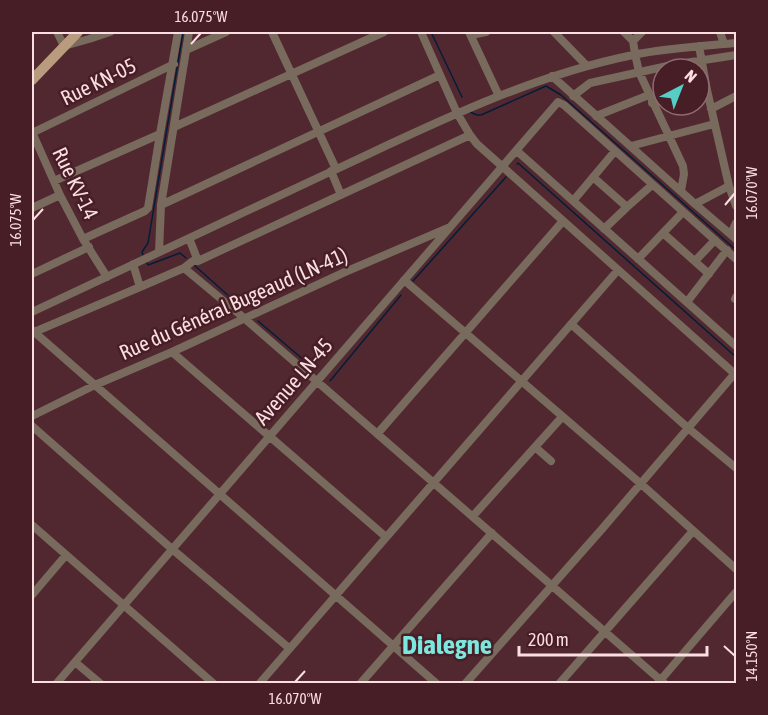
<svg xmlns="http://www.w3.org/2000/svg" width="768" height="715" font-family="'Asap Condensed',sans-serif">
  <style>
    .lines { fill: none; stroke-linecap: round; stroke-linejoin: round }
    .stream { stroke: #001e3a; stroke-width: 1.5 }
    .minor { stroke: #786a5c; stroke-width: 8 }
    .major { stroke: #b89c7d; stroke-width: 10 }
    .ticks { fill: none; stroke: #fadee1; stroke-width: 2 }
    .labels { text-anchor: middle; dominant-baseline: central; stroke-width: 5; stroke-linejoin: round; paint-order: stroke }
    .street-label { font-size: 21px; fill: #fadee1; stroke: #471e26 }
    .district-label { font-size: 27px; font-weight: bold; fill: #7ce7df; stroke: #471e26 }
    .neatline { fill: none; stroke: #fadee1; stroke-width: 2 }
    .ticks-label { font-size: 15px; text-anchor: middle; fill: #fadee1 }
  </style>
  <rect width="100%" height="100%" fill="#522830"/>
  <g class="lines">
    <!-- stream -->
    <path class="stream" d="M431 32 462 97
      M470 112 477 115H481L546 86 561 95 736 250
      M517 164 518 163 736 357
      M144 257 142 252 148 243 183 32
      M146 261 148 265 180 253 186 258
      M194 265 240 306
      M413 281 506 177
      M258 321 312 367
      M330 381 401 295"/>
    <!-- minor -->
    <path class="minor" d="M57 32 64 46 89 39 110 32
      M272 32 336 169
      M421 32 457 113 470 135 477 144 736 375
      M469 32 499 96
      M554 32 587 66
      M624 32 633 41 635 54 639 72 683 166 684 174 681 191
      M720 32 724 44
      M471 35 486 32
      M633 41 642 32
      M699 46 707 90 729 186 736 206
      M186 50 226 32
      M552 76 695 204 736 239
      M573 96 590 83 672 65 736 55
      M652 103 663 100
      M711 109 736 96
      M596 116 649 95
      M174 127 384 32
      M32 132 60 195 83 239 107 277
      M32 133 174 64
      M631 146 714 124
      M517 151 736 346
      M331 171 341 195
      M593 177 627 207 652 185
      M54 181 160 134
      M573 201 615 151
      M695 204 729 186
      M161 205 440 75
      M32 208 60 195
      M604 229 627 207
      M663 233 709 274
      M731 234 736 223
      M83 239 145 211 148 208 160 134 178 32
      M159 252 161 205 189 32
      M638 259 683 212
      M198 261 470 135
      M695 261 715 240
      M184 268 244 318 665 684
      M32 274 89 247
      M404 280 640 483 736 569
      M140 287 184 268 193 261H198L189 238
      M735 299 736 297
      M687 302 727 250
      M32 312C130 266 229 219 328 173 427 127 525 77 633 55 667 48 702 46 736 43
      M571 324 688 428 736 468
      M32 330 437 684
      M32 333 140 287 133 264
      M172 352 386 537
      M32 416 95 385 172 352 345 272 448 228
      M32 426 172 549 289 648
      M378 433 563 221
      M535 447 551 461
      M473 516 562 417
      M32 525 214 684
      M32 595 66 555
      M75 662 101 684
      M658 683 736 592
      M56 684 558 102 564 105 736 259
      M259 684 618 270
      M360 684 492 533
      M465 684 602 529 736 372
      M559 684 693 531"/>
    <!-- major -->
    <path class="major" d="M32 80 78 32"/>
  </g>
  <!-- ticks -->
  <path class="ticks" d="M191 44 201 33M725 205 735 193M33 220 43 209M724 646 735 656M295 682 305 671"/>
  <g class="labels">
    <!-- street labels -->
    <g class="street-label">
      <text transform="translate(98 81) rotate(-26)">Rue KN-05</text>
      <text transform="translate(76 183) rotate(64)">Rue KV-14</text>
      <text transform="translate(233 303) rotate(-24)">Rue du Général Bugeaud (LN-41)</text>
      <text transform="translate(293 381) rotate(-49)">Avenue LN-45</text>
    </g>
    <!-- district labels -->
    <g class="district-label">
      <text x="447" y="644">Dialegne</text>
    </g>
  </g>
  <!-- border -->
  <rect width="768" height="715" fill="none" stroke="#471e26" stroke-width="66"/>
  <!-- north arrow -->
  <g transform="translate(681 87) rotate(42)"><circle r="28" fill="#471e26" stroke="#8f6b71" stroke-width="1.5"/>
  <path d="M0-4.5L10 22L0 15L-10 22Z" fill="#55cec6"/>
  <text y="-9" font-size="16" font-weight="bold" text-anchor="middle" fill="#fadee1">N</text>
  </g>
  <!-- scale -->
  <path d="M519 646v9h188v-9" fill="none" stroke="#fadee1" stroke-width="3"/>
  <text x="528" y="646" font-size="18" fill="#fadee1" stroke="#471e26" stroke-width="4.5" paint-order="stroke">200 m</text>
  <rect x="33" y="33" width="702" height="649" class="neatline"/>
  <g class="ticks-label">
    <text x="201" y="22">16.075°W</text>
    <text transform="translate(752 193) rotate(-90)" y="5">16.070°W</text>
    <text transform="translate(16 220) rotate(-90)" y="5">16.075°W</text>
    <text transform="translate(752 656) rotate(-90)" y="5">14.150°N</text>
    <text x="295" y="704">16.070°W</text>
  </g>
</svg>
